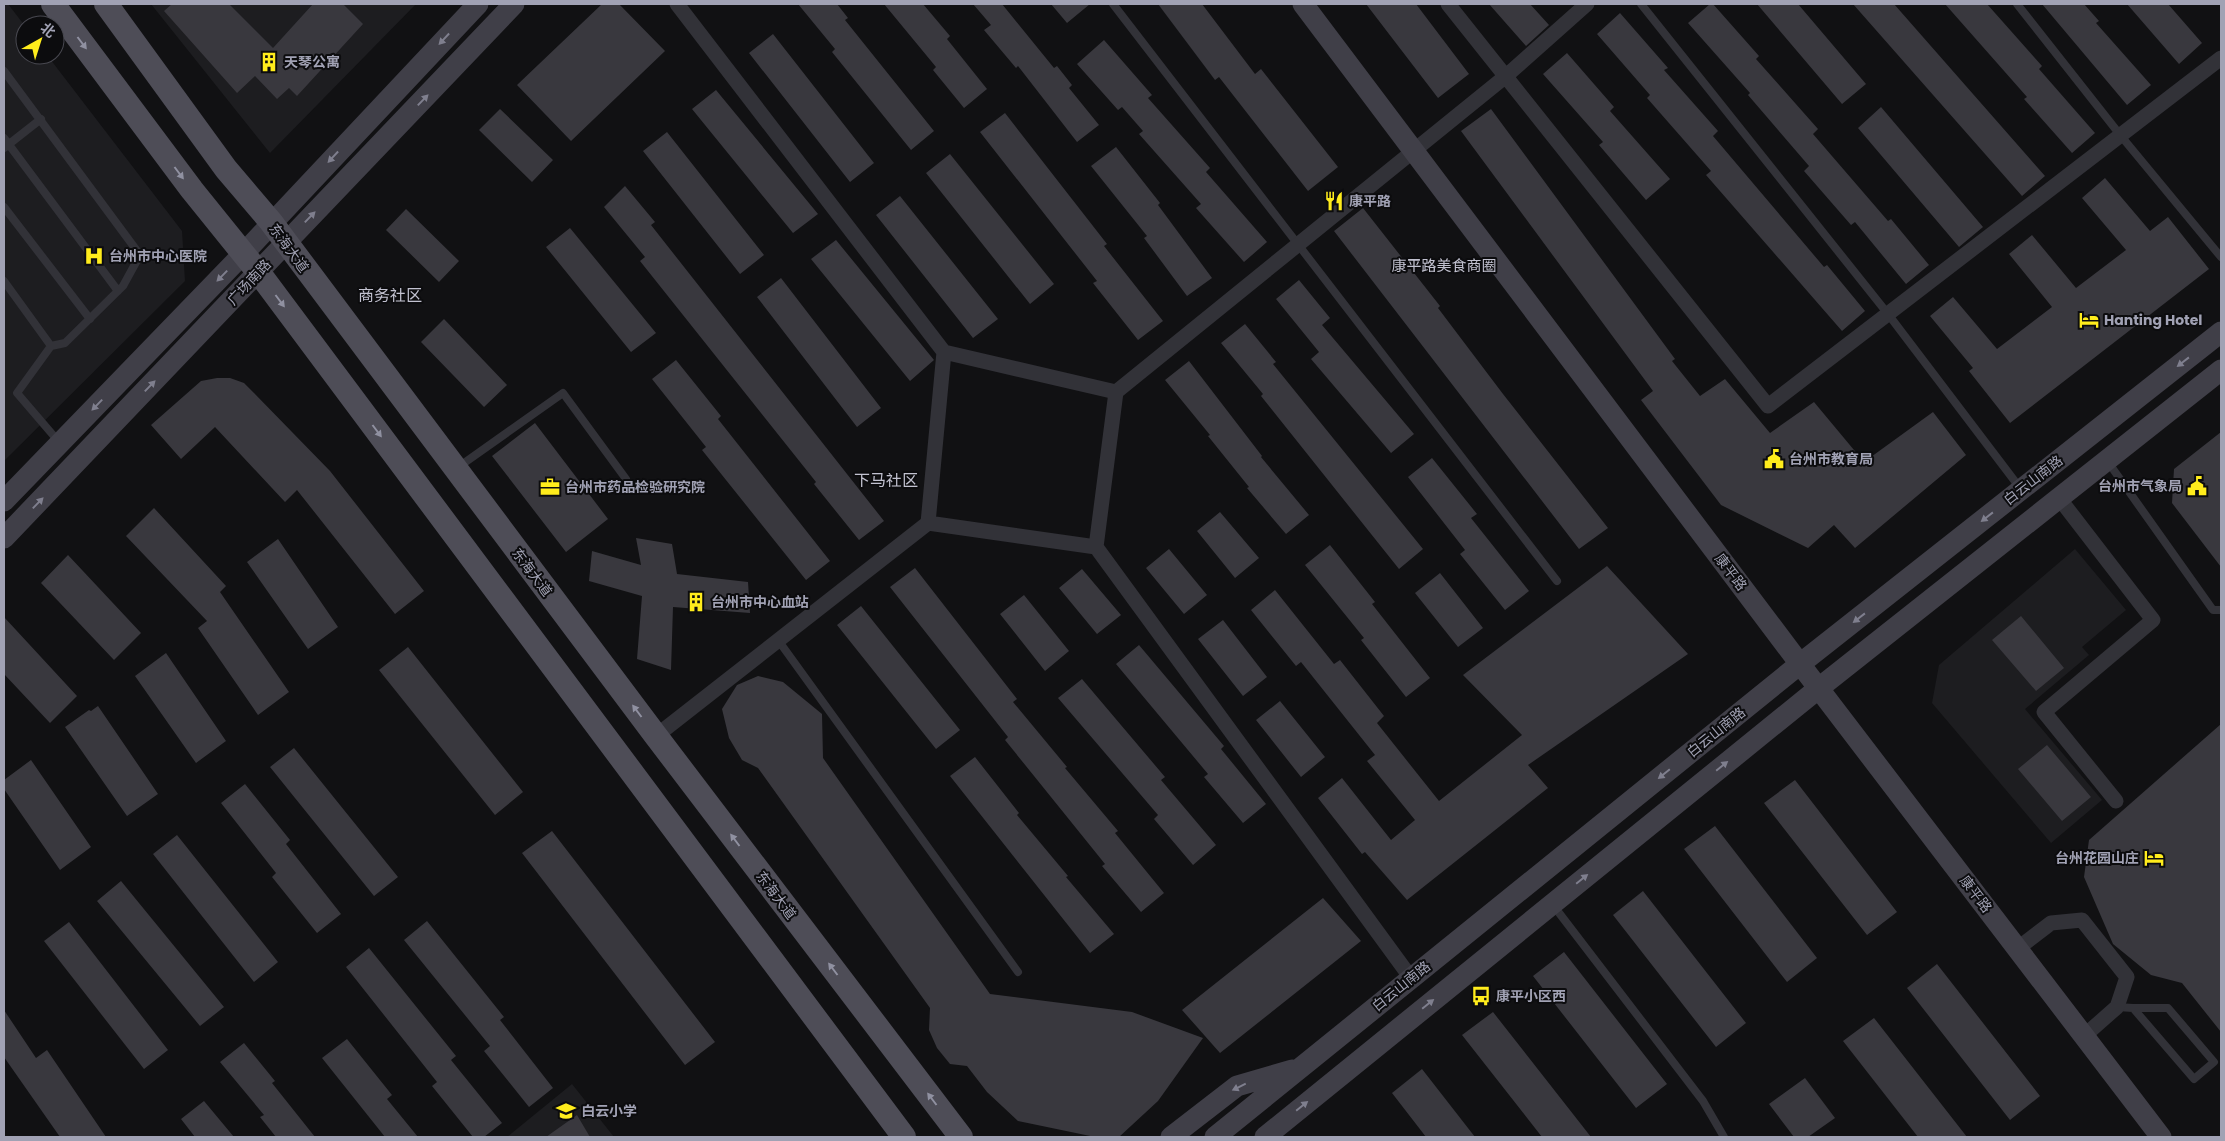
<svg xmlns="http://www.w3.org/2000/svg" width="2225" height="1141" font-family="Poppins,'Noto Sans SC',sans-serif">
  <style>
    .built { fill: #1d1d20 }
    .building { fill: #39383e }
    .lines { fill: none; stroke-linecap: round; stroke-linejoin: round }
    .lane { stroke: #323238; stroke-width: 8 }
    .street { stroke: #323238; stroke-width: 15 }
    .secondary { stroke: #403f48; stroke-width: 21 }
    .primary { stroke: #4e4d57; stroke-width: 24 }
    .oneway { fill: #7f7f8e }
    .oneway2 { fill: #9091a1 }
    .labels { text-anchor: middle; dominant-baseline: central; stroke-width: 4; stroke-linejoin: round; paint-order: stroke }
    .poi-label { font-size: 14px; font-weight: bold; fill: #a1a2b4; stroke: #0c0c0e; text-anchor: start }
    .street-label { font-size: 14px; fill: #a1a2b4; stroke: #0c0c0e }
    .neighbourhood-label { font-size: 15px; fill: #c2c2d0; stroke: #0c0c0e }
    .quarter-label { font-size: 16px; fill: #c2c2d0; stroke: #0c0c0e }
  </style>
  <rect width="100%" height="100%" fill="#111113"/>
  <!-- built -->
  <path class="built" d="M4 4H8L25 26V55H47L182 231 185 281 4 461Z
    M151 4H416L270 153Z
    M2075 549 2126 610 2082 647 2089 655 2025 709 2102 800 2051 843 1932 703 1939 665Z
    M572 1084 614 1137H507Z"/>
  <!-- building -->
  <path class="building" d="M172 4H229L273 48 313 4H343L363 24 297 96 289 88 277 99 255 76 237 93 164 11Z
    M602 4H619L665 51 571 141 517 85Z
    M798 4H837L848 18 845 20 934 131 911 150 832 52 835 49Z
    M884 4H923L950 36 947 39 987 89 964 108 933 70 936 67Z
    M973 4H1002L1054 68 1057 66 1072 85 1069 88 1099 125 1077 142 1018 66 1016 68 984 30 991 25Z
    M1051 4H1090L1067 23Z
    M1158 4H1202L1255 74 1261 69 1338 167 1308 191 1219 77 1215 80Z
    M1366 4H1416L1469 74 1438 98Z
    M1489 4H1530L1549 25 1526 46Z
    M1710 4H1713L1759 56 1756 59 1818 129 1813 134 1888 221 1891 219 1929 265 1906 284 1855 222 1851 225 1804 171 1809 166 1748 95 1750 93 1688 23Z
    M1757 4H1798L1866 84 1842 104Z
    M1853 4H1894L2045 176 2022 196Z
    M1945 4H1987L2042 66 2039 69 2095 133 2072 153 2024 99 2027 97Z
    M2042 4H2084L2099 21 2096 23 2151 85 2127 105Z
    M2127 4H2168L2202 43 2179 64Z
    M1620 13 1668 68 1664 70 1718 131 1713 136 1824 267 1827 265 1865 311 1842 331 1706 175 1711 171 1647 98 1650 95 1597 34Z
    M773 34 874 163 850 182 749 53Z
    M1104 40 1152 95 1148 98 1210 168 1206 172 1267 242 1244 262 1196 208 1201 204 1139 134 1143 131 1122 107 1118 110 1077 64Z
    M1567 53 1614 107 1610 111 1670 179 1646 200 1599 145 1603 142 1543 74Z
    M716 90 818 214 793 233 692 109Z
    M1881 107 1983 227 1959 247 1858 128Z
    M500 109 553 160 532 182 479 130Z
    M1491 109 1675 359 1672 361 1700 396 1725 379 1770 433 1814 402 1864 462 1933 412 1966 455 1855 548 1834 525 1808 548 1721 505 1641 400 1653 391 1461 131Z
    M1005 113 1107 244 1104 246 1163 321 1138 340 1093 283 1097 281 980 132Z
    M667 132 764 255 740 274 643 151Z
    M1116 147 1160 203 1158 205 1212 278 1187 296 1144 238 1147 236 1091 166Z
    M950 154 1054 284 1030 304 926 173Z
    M2105 178 2150 231 2168 217 2209 269 2010 423 1969 371 1973 368 1930 316 1953 297 1997 349 2052 307 2009 254 2032 235 2076 288 2126 250 2082 198Z
    M625 186 655 222 651 225 884 521 859 540 814 484 816 482 640 261 645 257 604 207Z
    M900 196 998 319 973 338 876 215Z
    M1363 208 1440 306 1438 308 1503 394 1608 528 1579 549 1334 231Z
    M406 209 459 261 439 282 386 230Z
    M570 228 656 333 631 352 546 247Z
    M836 240 934 360 910 381 811 259Z
    M781 278 881 408 857 427 757 297Z
    M1299 280 1330 318 1322 325 1414 434 1391 453 1311 359 1319 352 1276 299Z
    M444 319 507 385 484 407 421 342Z
    M1245 324 1276 362 1273 364 1423 549 1399 569 1261 396 1263 394 1221 343Z
    M676 360 721 416 718 419 830 561 806 580 702 450 706 447 652 379Z
    M1189 361 1262 456 1261 457 1309 515 1286 534 1247 488 1249 487 1208 436 1210 435 1165 380Z
    M217 378H230L244 383 254 393 330 471 424 591 395 614 297 490 285 502 215 427 181 459 151 425 201 381Z
    M535 423 608 519 566 552 492 456Z
    M2221 432V567L2172 503 2174 469Z
    M1432 458 1477 514 1471 518 1529 591 1505 610 1460 554 1465 550 1408 477Z
    M154 508 226 586 220 592 289 692 258 715 198 628 207 621 126 536Z
    M1220 512 1259 558 1235 578 1197 531Z
    M636 538 672 544 677 574 748 582 750 613 673 607 671 670 637 659 642 596 589 581 592 551 641 565Z
    M278 539 338 627 308 649 247 562Z
    M1330 545 1375 602 1372 604 1430 678 1406 697 1361 640 1364 638 1305 565Z
    M1169 549 1207 595 1184 614 1146 568Z
    M68 555 141 633 114 660 41 583Z
    M1607 566 1688 654 1528 765 1548 788 1407 900 1365 852 1362 854 1318 798 1342 778 1391 840 1415 820 1367 761 1375 755 1301 662 1296 666 1251 610 1275 590 1334 664 1340 660 1384 716 1377 723 1439 801 1522 735 1463 675Z
    M915 568 1017 699 1013 702 1067 767 1065 768 1118 831 1115 833 1164 893 1141 912 1102 866 1105 864 1005 740 1008 737 890 587Z
    M1082 569 1121 615 1097 634 1059 588Z
    M1440 573 1483 628 1458 647 1415 593Z
    M1024 595 1069 651 1045 671 1000 614Z
    M861 606 960 730 936 749 837 625Z
    M2021 616 2064 668 2036 691 1992 640Z
    M4 617 77 696 50 723 4 674Z
    M1223 620 1267 677 1243 696 1198 639Z
    M1139 645 1224 746 1221 749 1266 804 1243 823 1204 777 1208 774 1116 664Z
    M408 647 523 792 495 815 379 670Z
    M166 653 226 741 196 763 135 676Z
    M758 676 783 682 822 714 823 758 990 994 1132 1012 1203 1038 1158 1101 1119 1137H1095L1018 1121 987 1092 967 1066 950 1064 937 1048 929 1030 930 1008 758 768 742 760 729 738 722 709 737 685Z
    M1082 679 1165 777 1161 780 1216 845 1193 865 1154 819 1158 815 1058 698Z
    M1280 701 1325 757 1301 777 1256 720Z
    M98 706 158 794 127 816 65 727 89 710 91 711Z
    M2221 724V1032L2182 983 2151 975 2113 944 2084 877 2089 840Z
    M2047 745 2091 797 2062 821 2018 769Z
    M294 748 398 877 374 896 270 767Z
    M975 757 1019 813 1017 815 1068 876 1066 877 1114 934 1090 953 950 776Z
    M31 760 91 847 60 870 4 789V780Z
    M1795 780 1897 912 1867 935 1764 803Z
    M245 784 290 840 286 844 341 914 317 933 272 877 276 873 221 803Z
    M1715 826 1817 958 1787 982 1684 849Z
    M552 831 715 1042 685 1065 522 853Z
    M177 835 278 962 254 982 153 854Z
    M121 881 224 1007 200 1026 97 901Z
    M1643 891 1746 1023 1716 1047 1613 915Z
    M1323 898 1361 941 1220 1053 1182 1010Z
    M427 921 504 1017 500 1020 553 1088 529 1107 484 1051 490 1046 404 940Z
    M69 922 168 1050 144 1069 44 941Z
    M369 948 456 1056 451 1060 502 1123 484 1137H473L432 1086 437 1082 346 967Z
    M1564 952 1667 1084 1636 1108 1533 976Z
    M1937 964 2040 1096 2010 1120 1907 988Z
    M4 1010 36 1058 47 1050 106 1137H60L4 1057Z
    M1493 1012 1591 1137H1542L1462 1035Z
    M1874 1018 1967 1137H1918L1843 1041Z
    M347 1039 392 1095 387 1099 418 1137H385L322 1058Z
    M244 1043 275 1081 272 1083 315 1137H276L260 1117 264 1115 220 1062Z
    M1422 1069 1475 1137H1426L1392 1093Z
    M1805 1078 1835 1118 1808 1137H1794L1769 1104Z
    M204 1101 234 1137H195L181 1119Z
    M577 1115 590 1137H546Z"/>
  <g class="lines">
    <!-- lane -->
    <path class="lane" d="M1113 4 1557 581
      M1641 4 1888 314 2020 488
      M2017 4 2121 136 2221 257
      M4 71 140 255 123 286 65 343 51 346 17 393 59 442
      M4 138 118 291
      M4 148 41 119
      M4 207 90 319
      M4 281 51 346
      M2108 462 2213 610H2221
      M457 468 563 393 626 479
      M778 640 1018 972
      M1553 905 1703 1101 1724 1137
      M2117 1007 2133 1008 2194 1079 2214 1062 2168 1008H2133"/>
    <!-- street -->
    <path class="street" d="M677 4 944 352
      M1448 4 1768 406 2221 58
      M1116 392 944 352 928 523 1096 547 1116 392 1506 76 1587 4
      M2059 498 2153 620 2044 712 2116 801
      M1096 547 1411 978
      M656 736 928 523
      M2017 949 2051 923 2082 920 2127 977 2117 1007 2084 1036"/>
    <!-- secondary -->
    <path class="secondary" d="M1303 4 1800 664 2161 1137
      M4 501 243 254 478 4
      M4 538 514 4
      M1171 1137 1237 1086 1292 1070
      M1215 1137 1800 664 2221 332
      M1265 1137 1819 688 2221 370"/>
    <!-- primary -->
    <path class="primary" d="M53 4 192 190 259 273 904 1137
      M106 4 226 169 271 222 656 736 961 1137"/>
  </g>
  <!-- one-way arrows -->
  <defs><path id="oneway-solid" d="M-6-.8H1V-3.2L6.5 0L1 3.2V.8H-6Z" transform="scale(1.25)"/></defs>
  <g class="oneway">
    <use href="#oneway-solid" transform="translate(444 39) rotate(133)"/>
    <use href="#oneway-solid" transform="translate(423 100) rotate(-46)"/>
    <use href="#oneway-solid" transform="translate(333 157) rotate(133)"/>
    <use href="#oneway-solid" transform="translate(310 217) rotate(-46)"/>
    <use href="#oneway-solid" transform="translate(222 276) rotate(134)"/>
    <use href="#oneway-solid" transform="translate(2183 362) rotate(142)"/>
    <use href="#oneway-solid" transform="translate(150 386) rotate(-46)"/>
    <use href="#oneway-solid" transform="translate(97 405) rotate(134)"/>
    <use href="#oneway-solid" transform="translate(38 503) rotate(-46)"/>
    <use href="#oneway-solid" transform="translate(1987 517) rotate(142)"/>
    <use href="#oneway-solid" transform="translate(1859 618) rotate(142)"/>
    <use href="#oneway-solid" transform="translate(1722 766) rotate(-39)"/>
    <use href="#oneway-solid" transform="translate(1664 774) rotate(141)"/>
    <use href="#oneway-solid" transform="translate(1582 879) rotate(-39)"/>
    <use href="#oneway-solid" transform="translate(1428 1004) rotate(-39)"/>
    <use href="#oneway-solid" transform="translate(1239 1087) rotate(154)"/>
    <use href="#oneway-solid" transform="translate(1302 1106) rotate(-39)"/>
  </g>
  <g class="oneway2">
    <use href="#oneway-solid" transform="translate(82 43) rotate(53)"/>
    <use href="#oneway-solid" transform="translate(179 173) rotate(53)"/>
    <use href="#oneway-solid" transform="translate(280 301) rotate(53)"/>
    <use href="#oneway-solid" transform="translate(377 431) rotate(53)"/>
    <use href="#oneway-solid" transform="translate(637 711) rotate(-127)"/>
    <use href="#oneway-solid" transform="translate(735 840) rotate(-127)"/>
    <use href="#oneway-solid" transform="translate(833 969) rotate(-127)"/>
    <use href="#oneway-solid" transform="translate(932 1099) rotate(-127)"/>
  </g>
  <!-- icons -->
  <defs>
    <symbol id="building-bare" viewBox="-9 -9 18 18"><path d="M-4-6H4V6H1V3H-1V6H-4ZM-2.5-4.3h1.7v1.8h-1.7ZM.8-4.3h1.7v1.8H.8ZM-2.5-1h1.7V.8h-1.7ZM.8-1h1.7V.8H.8Z" fill="#ffec1c" stroke="#0c0c0e" stroke-width="2.5" paint-order="stroke"/></symbol>
    <symbol id="restaurant-bare" viewBox="-9 -9 18 18"><path d="M-5-6h1v4h1v-4h1v4h1v-4h1v5L-1.5 .5V6h-2V.5L-5-1ZM5-6V6H3V1.5H1.5Q1.5-4 5-6Z" fill="#ffec1c" stroke="#0c0c0e" stroke-width="2.5" paint-order="stroke"/></symbol>
    <symbol id="hospital-bare" viewBox="-9 -9 18 18"><path d="M-5-5h3v3.5h4V-5h3V5h-3V1.5h-4V5h-3Z" fill="#ffec1c" stroke="#0c0c0e" stroke-width="2.5" paint-order="stroke"/></symbol>
    <symbol id="hotel-bare" viewBox="-9 -9 18 18"><path d="M-6-4.5h1.5V1H6V5H4.5V3h-9V5H-6ZM-4 0a1.8 1.8 0 1 1 3.6 0ZM.5 0V-2.5h3Q6-2.5 6 0Z" fill="#ffec1c" stroke="#0c0c0e" stroke-width="2.5" paint-order="stroke"/></symbol>
    <symbol id="civic-bare" viewBox="-9 -9 18 18"><path d="M-.6-6.5H3V-4.5H.6V-3L4-1V1h2V6H-6V1h2V-1L-.6-3ZM-1.2 2.5V6h2.4V2.5Z" fill="#ffec1c" stroke="#0c0c0e" stroke-width="2.5" paint-order="stroke"/></symbol>
    <symbol id="office-bare" viewBox="-9 -9 18 18"><path d="M-6-3h4V-5.5h4V-3h4V5H-6ZM-1-4.5V-3h2v-1.5ZM-6 0V1H6V0Z" fill="#ffec1c" stroke="#0c0c0e" stroke-width="2.5" paint-order="stroke"/></symbol>
    <symbol id="bus-bare" viewBox="-9 -9 18 18"><path d="M-5-6H5V4H4V6H2V4H-2V6H-4V4H-5ZM-3.5-4V0h7V-4ZM-3.5 1.2v1.5H-2V1.2ZM2 1.2v1.5H3.5V1.2Z" fill="#ffec1c" stroke="#0c0c0e" stroke-width="2.5" paint-order="stroke"/></symbol>
    <symbol id="school-bare" viewBox="-9 -9 18 18"><path d="M0-5L7-2L0 1L-7-2ZM-4 1L0 2.5L4 1V4Q0 6-4 4Z" fill="#ffec1c" stroke="#0c0c0e" stroke-width="2.5" paint-order="stroke"/></symbol>
  </defs>
  <g fill-rule="evenodd">
    <use href="#building-bare" x="255" y="48" width="28" height="28"/>
    <use href="#restaurant-bare" x="1320" y="187" width="28" height="28"/>
    <use href="#hospital-bare" x="80" y="242" width="28" height="28"/>
    <use href="#hotel-bare" x="2075" y="306" width="28" height="28"/>
    <use href="#civic-bare" x="1760" y="445" width="28" height="28"/>
    <use href="#civic-bare" x="2183" y="472" width="28" height="28"/>
    <use href="#office-bare" x="536" y="473" width="28" height="28"/>
    <use href="#building-bare" x="682" y="588" width="28" height="28"/>
    <use href="#hotel-bare" x="2140" y="844" width="28" height="28"/>
    <use href="#bus-bare" x="1467" y="982" width="28" height="28"/>
    <use href="#school-bare" x="552" y="1097" width="28" height="28"/>
  </g>
  <g class="labels">
    <!-- poi labels -->
    <g class="poi-label">
      <text x="284" y="62">天琴公寓</text>
      <text x="1349" y="201">康平路</text>
      <text x="109" y="256">台州市中心医院</text>
      <text x="2104" y="320">Hanting Hotel</text>
      <text x="1789" y="459">台州市教育局</text>
      <text x="2182" y="486" text-anchor="end">台州市气象局</text>
      <text x="565" y="487">台州市药品检验研究院</text>
      <text x="711" y="602">台州市中心血站</text>
      <text x="2139" y="858" text-anchor="end">台州花园山庄</text>
      <text x="1496" y="996">康平小区西</text>
      <text x="581" y="1111">白云小学</text>
    </g>
    <!-- street labels -->
    <g class="street-label">
      <text transform="translate(289 248) rotate(54)">东海大道</text>
      <text transform="translate(249 282) rotate(-47)">广场南路</text>
      <text transform="translate(2033 480) rotate(-38)">白云山南路</text>
      <text transform="translate(532 572) rotate(53)">东海大道</text>
      <text transform="translate(1731 572) rotate(53)">康平路</text>
      <text transform="translate(1716 732) rotate(-39)">白云山南路</text>
      <text transform="translate(1976 894) rotate(53)">康平路</text>
      <text transform="translate(776 895) rotate(53)">东海大道</text>
      <text transform="translate(1401 986) rotate(-39)">白云山南路</text>
    </g>
    <!-- neighbourhood labels -->
    <g class="neighbourhood-label">
      <text x="1444" y="265">康平路美食商圈</text>
    </g>
    <!-- quarter labels -->
    <g class="quarter-label">
      <text x="390" y="295">商务社区</text>
      <text x="886" y="480">下马社区</text>
    </g>
  </g>
  <!-- border -->
  <rect width="2225" height="1141" fill="none" stroke="#a1a2b4" stroke-width="10"/>
  <!-- north arrow -->
  <g transform="translate(40 40) rotate(39)"><circle r="24" fill="#0c0c0e" stroke="#484850"/>
  <path d="M0-4L9 19L0 12L-9 19Z" fill="#ffec1c"/>
  <text y="-8" font-size="14" font-weight="bold" text-anchor="middle" fill="#a1a2b4">北</text>
  </g>
</svg>
